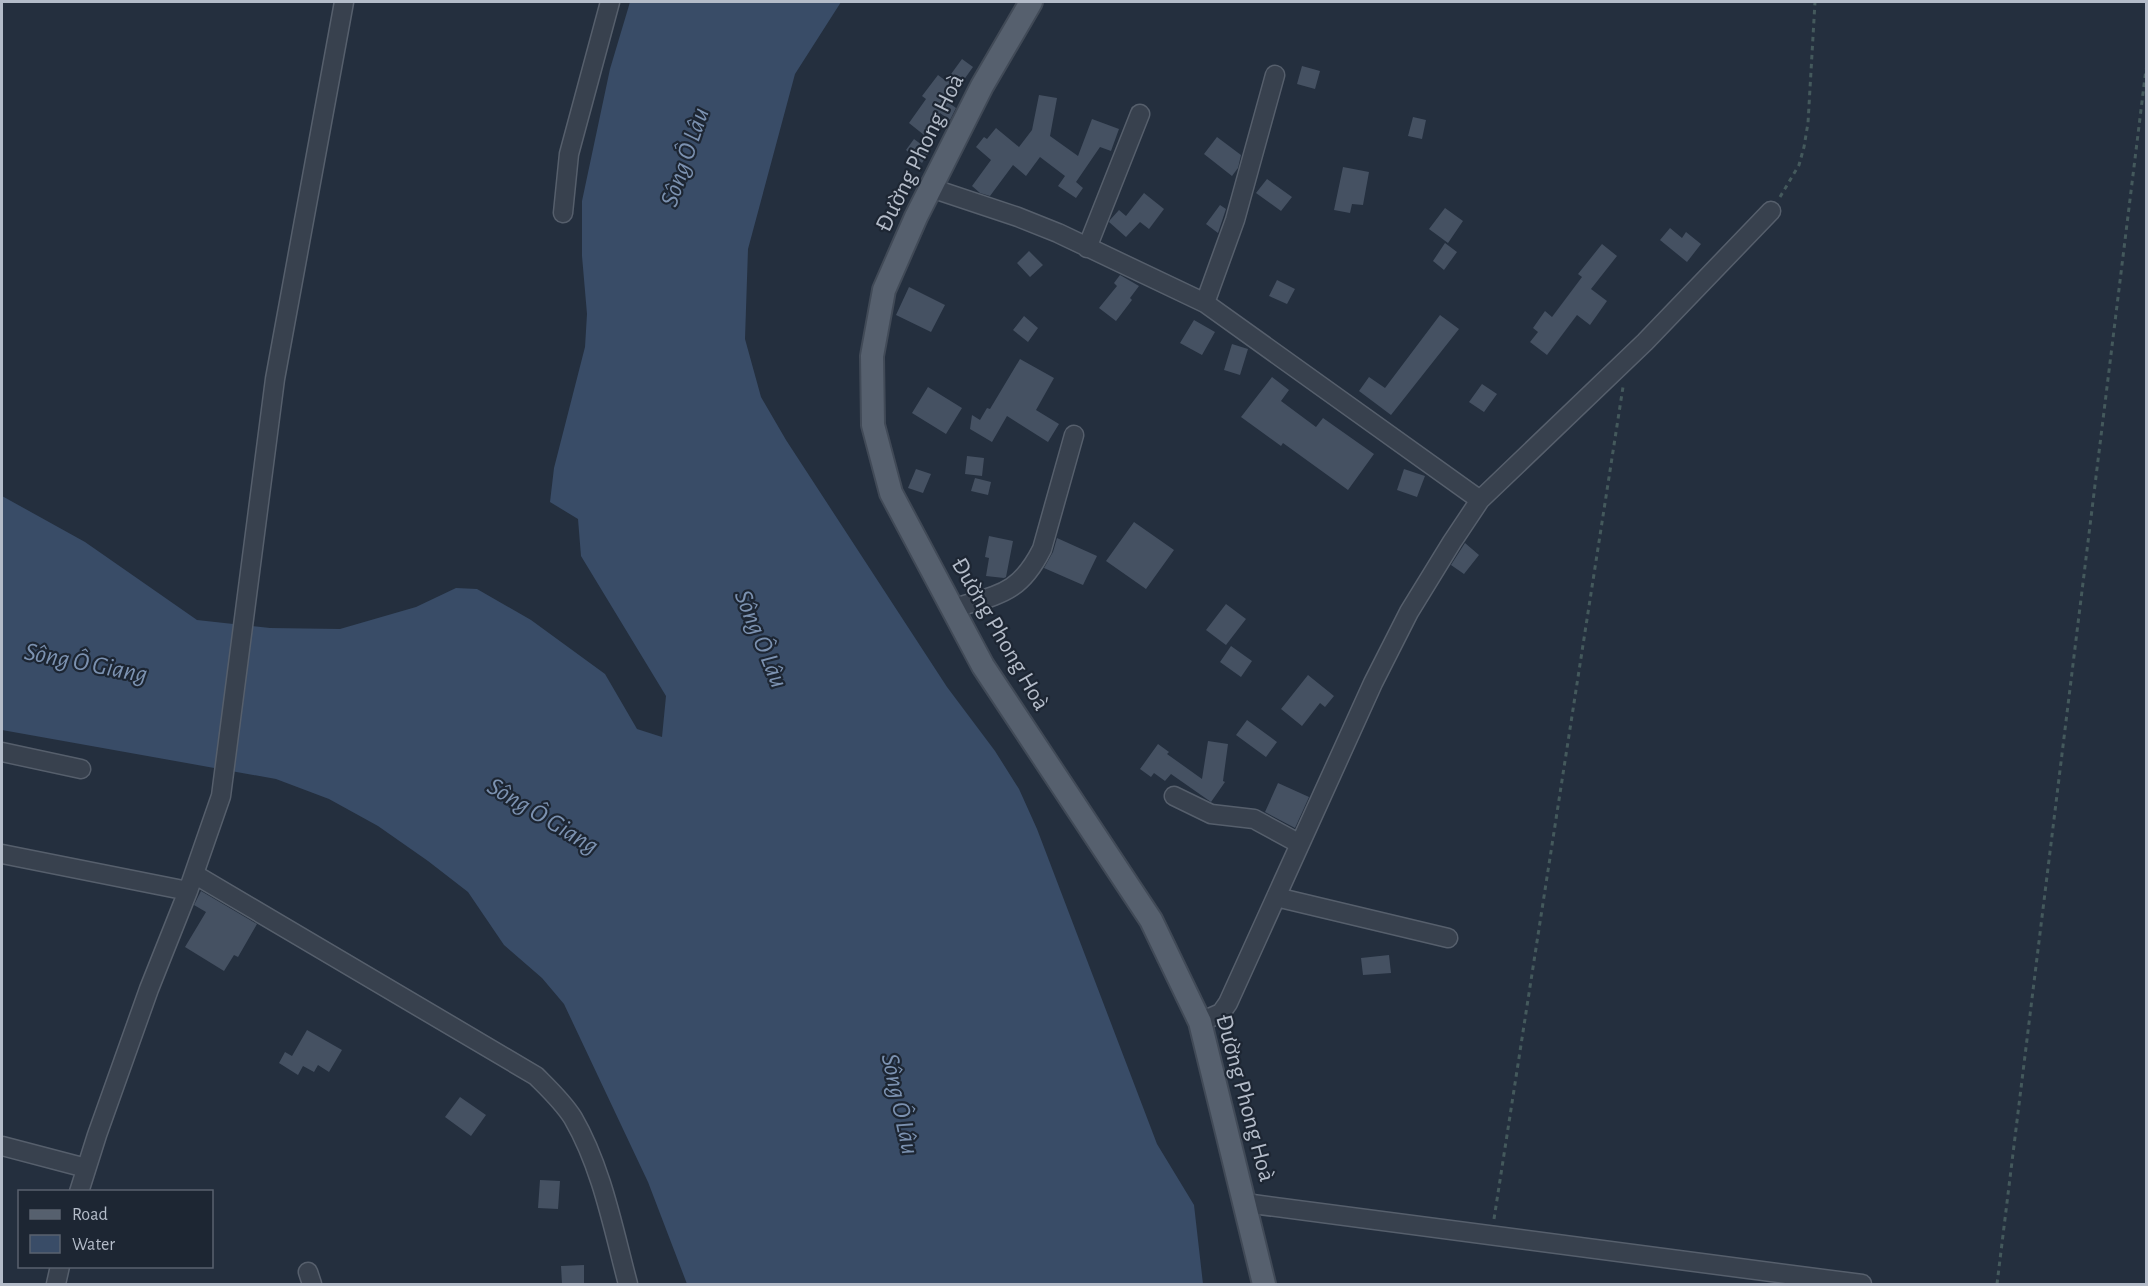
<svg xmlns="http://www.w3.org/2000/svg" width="2148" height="1286" font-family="'Alegreya Sans',sans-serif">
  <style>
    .water { fill: #394c67 }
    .building { fill: #455162 }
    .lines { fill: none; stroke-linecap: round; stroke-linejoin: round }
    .minor-casing { stroke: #565f6c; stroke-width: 21 }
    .major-casing { stroke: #414a57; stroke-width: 26 }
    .path { stroke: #44595c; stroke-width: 3; stroke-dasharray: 4.5 4.5; stroke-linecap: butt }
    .minor { stroke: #38414e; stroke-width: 18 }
    .major { stroke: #56606e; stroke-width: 22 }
    .labels { text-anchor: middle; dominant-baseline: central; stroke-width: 4.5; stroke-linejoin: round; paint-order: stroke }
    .street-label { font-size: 24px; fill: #b4bcc9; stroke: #1d2633 }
    .water-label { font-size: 26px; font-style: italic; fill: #7c92b1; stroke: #1d2633 }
  </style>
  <rect width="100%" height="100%" fill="#242f3e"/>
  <!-- water -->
  <path class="water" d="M630 2H841L795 74 748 249 745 339 761 397 786 440 947 687 995 751 1019 789 1037 829 1157 1144 1194 1205 1203 1284H687L648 1182 564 1004 542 978 504 945 468 892 428 861 378 826 329 799 276 779 2 730V496L85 542 197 620 270 628 340 629 416 607 456 588 477 589 531 620 605 674 637 729 662 737 666 696 581 556 578 519 550 502 554 468 585 347 587 314 582 256V201L610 69Z"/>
  <!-- building -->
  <path class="building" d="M962 59 973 67 948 102 956 108 950 120 940 113 924 135 909 123 926 99 922 96 938 75 946 81Z
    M1302 66 1320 71 1315 89 1297 84Z
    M1039 95 1057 98 1050 136 1078 156 1092 119 1119 129 1111 151 1100 147 1076 182 1083 188 1076 198 1058 186 1065 176 1040 157 1026 176 1013 165 990 196 980 193 972 186 991 160 976 147 984 137 987 139 996 128 1019 147 1032 130Z
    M1413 117 1426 120 1422 139 1408 136Z
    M1217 137 1241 155 1238 168 1232 176 1204 154Z
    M914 139 930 151 922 163 906 150Z
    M1343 167 1369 172 1363 205 1352 204 1350 213 1334 210Z
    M1267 179 1292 197 1281 211 1256 193Z
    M1144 193 1164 209 1149 229 1140 222 1126 237 1109 222 1110 220 1119 210 1126 216Z
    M1220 205 1226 209 1218 233 1206 224Z
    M1445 208 1463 221 1448 243 1429 229Z
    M1670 228 1682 238 1686 232 1701 244 1687 262 1660 240Z
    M1445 243 1457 252 1444 270 1433 261Z
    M1602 244 1617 256 1591 289 1607 301 1590 325 1577 315 1547 355 1530 342 1538 332 1533 328 1545 311 1552 317 1582 277 1578 274Z
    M1029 251 1043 265 1030 277 1017 263Z
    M1120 275 1139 286 1130 298 1132 300 1116 321 1099 308 1117 286 1114 283Z
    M1277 280 1295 289 1287 304 1269 296Z
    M909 287 945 305 931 332 896 315Z
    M1440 315 1459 329 1391 415 1359 391 1369 377 1385 388Z
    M1024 316 1038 328 1028 342 1013 330Z
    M1194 320 1215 332 1202 355 1180 343Z
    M1232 344 1248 349 1240 375 1224 370Z
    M1020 359 1054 378 1036 410 1059 424 1048 442 1007 416 992 442 970 429 972 415 980 420 987 408 990 409Z
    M1272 377 1289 390 1281 401 1316 427 1323 418 1374 454 1348 490 1283 443 1281 446 1241 417Z
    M1482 384 1497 394 1484 412 1469 402Z
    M928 387 962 408 946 434 912 413Z
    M967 456 984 458 982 476 965 474Z
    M916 469 931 474 923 493 908 488Z
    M1404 469 1425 476 1417 497 1397 490Z
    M975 478 991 482 988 495 971 491Z
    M1134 522 1174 550 1146 589 1106 561Z
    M989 536 1013 541 1006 577 1004 578 986 576 989 558 985 557Z
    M1057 538 1097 556 1083 585 1044 568 1053 552Z
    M1465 543 1479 555 1464 574 1451 565Z
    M1226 604 1246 619 1226 645 1206 630Z
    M1231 646 1252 661 1241 677 1220 662Z
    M1308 675 1334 696 1325 707 1320 703 1302 726 1281 709Z
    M1247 720 1277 742 1266 757 1236 735Z
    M1208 741 1228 744 1223 781 1225 782 1211 802 1171 774 1165 781 1154 773 1151 777 1140 769 1158 744 1169 752 1167 754 1202 779Z
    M1278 783 1309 797 1295 828 1265 812Z
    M201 891 257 924 238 957 234 955 224 971 185 947 206 912 194 905Z
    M1389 955 1391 973 1363 975 1361 958Z
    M307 1030 342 1050 329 1072 318 1065 314 1072 303 1066 298 1075 279 1063 285 1052 292 1056Z
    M460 1097 486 1115 471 1136 445 1117Z
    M540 1180 560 1181 558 1209 538 1208Z
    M584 1265V1284H562L561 1266Z"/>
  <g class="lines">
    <defs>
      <path id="minor" d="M931 188 1018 217 1058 233 1205 303 1480 500
        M563 213 569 154 610 2
        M1087 248 1140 114
        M1205 303 1235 220 1275 75
        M952 609C998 594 1019 595 1042 549L1074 435
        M2 752 81 769
        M1174 796 1211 814 1254 819 1300 844
        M2 854 188 891
        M194 874 536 1076C549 1089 563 1102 573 1118 602 1168 613 1228 628 1284
        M1276 897 1448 938
        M1200 1022 1221 1013 1228 1003 1373 683 1409 612 1452 542 1480 500 1645 342 1771 211
        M2 1146 86 1168
        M79 1192 97 1135 149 989 188 891 221 796 275 379 344 2
        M1245 1203 1862 1284
        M308 1272 312 1284
        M56 1284 60 1266"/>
      <path id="major" d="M1031 2 982 86 916 217 884 290 872 356 873 425 891 493 983 666 1151 920 1200 1022 1264 1284"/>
    </defs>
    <!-- minor casing -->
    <use href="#minor" class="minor-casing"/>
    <!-- major casing -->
    <use href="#major" class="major-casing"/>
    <!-- path -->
    <path class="path" d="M1780 197 1799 165 1804 147 1808 123 1815 2
      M1494 1219 1623 387
      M1997 1284 2146 69"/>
    <!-- minor -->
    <use href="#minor" class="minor"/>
    <!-- major -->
    <use href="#major" class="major"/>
  </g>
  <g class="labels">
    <!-- street labels -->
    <g class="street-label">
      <text transform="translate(920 153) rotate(-64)">Đường Phong Hoà</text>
      <text transform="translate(1000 634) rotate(60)">Đường Phong Hoà</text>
      <text transform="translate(1245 1098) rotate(75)">Đường Phong Hoà</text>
    </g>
    <!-- water labels -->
    <g class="water-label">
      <text transform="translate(685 157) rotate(-71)">Sông Ô Lâu</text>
      <text transform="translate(761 639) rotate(68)">Sông Ô Lâu</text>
      <text transform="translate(86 663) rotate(11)">Sông Ô Giang</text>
      <text transform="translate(543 816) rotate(31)">Sông Ô Giang</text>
      <text transform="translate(900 1104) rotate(78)">Sông Ô Lâu</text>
    </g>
  </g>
  <!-- border -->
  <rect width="2148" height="1286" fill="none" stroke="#b4bcc9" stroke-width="6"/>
  <!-- legend -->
  <rect x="18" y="1190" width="195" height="78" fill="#1d2633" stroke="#59626f" stroke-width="1.5"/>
  <rect x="30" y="1210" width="30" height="9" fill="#56606e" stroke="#59626f" stroke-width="1.5"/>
  <text x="72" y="1220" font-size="18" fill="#b4bcc9">Road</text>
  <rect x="30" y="1235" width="30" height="18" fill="#394c67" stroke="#59626f" stroke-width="1.5"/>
  <text x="72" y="1250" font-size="18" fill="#b4bcc9">Water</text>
</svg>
